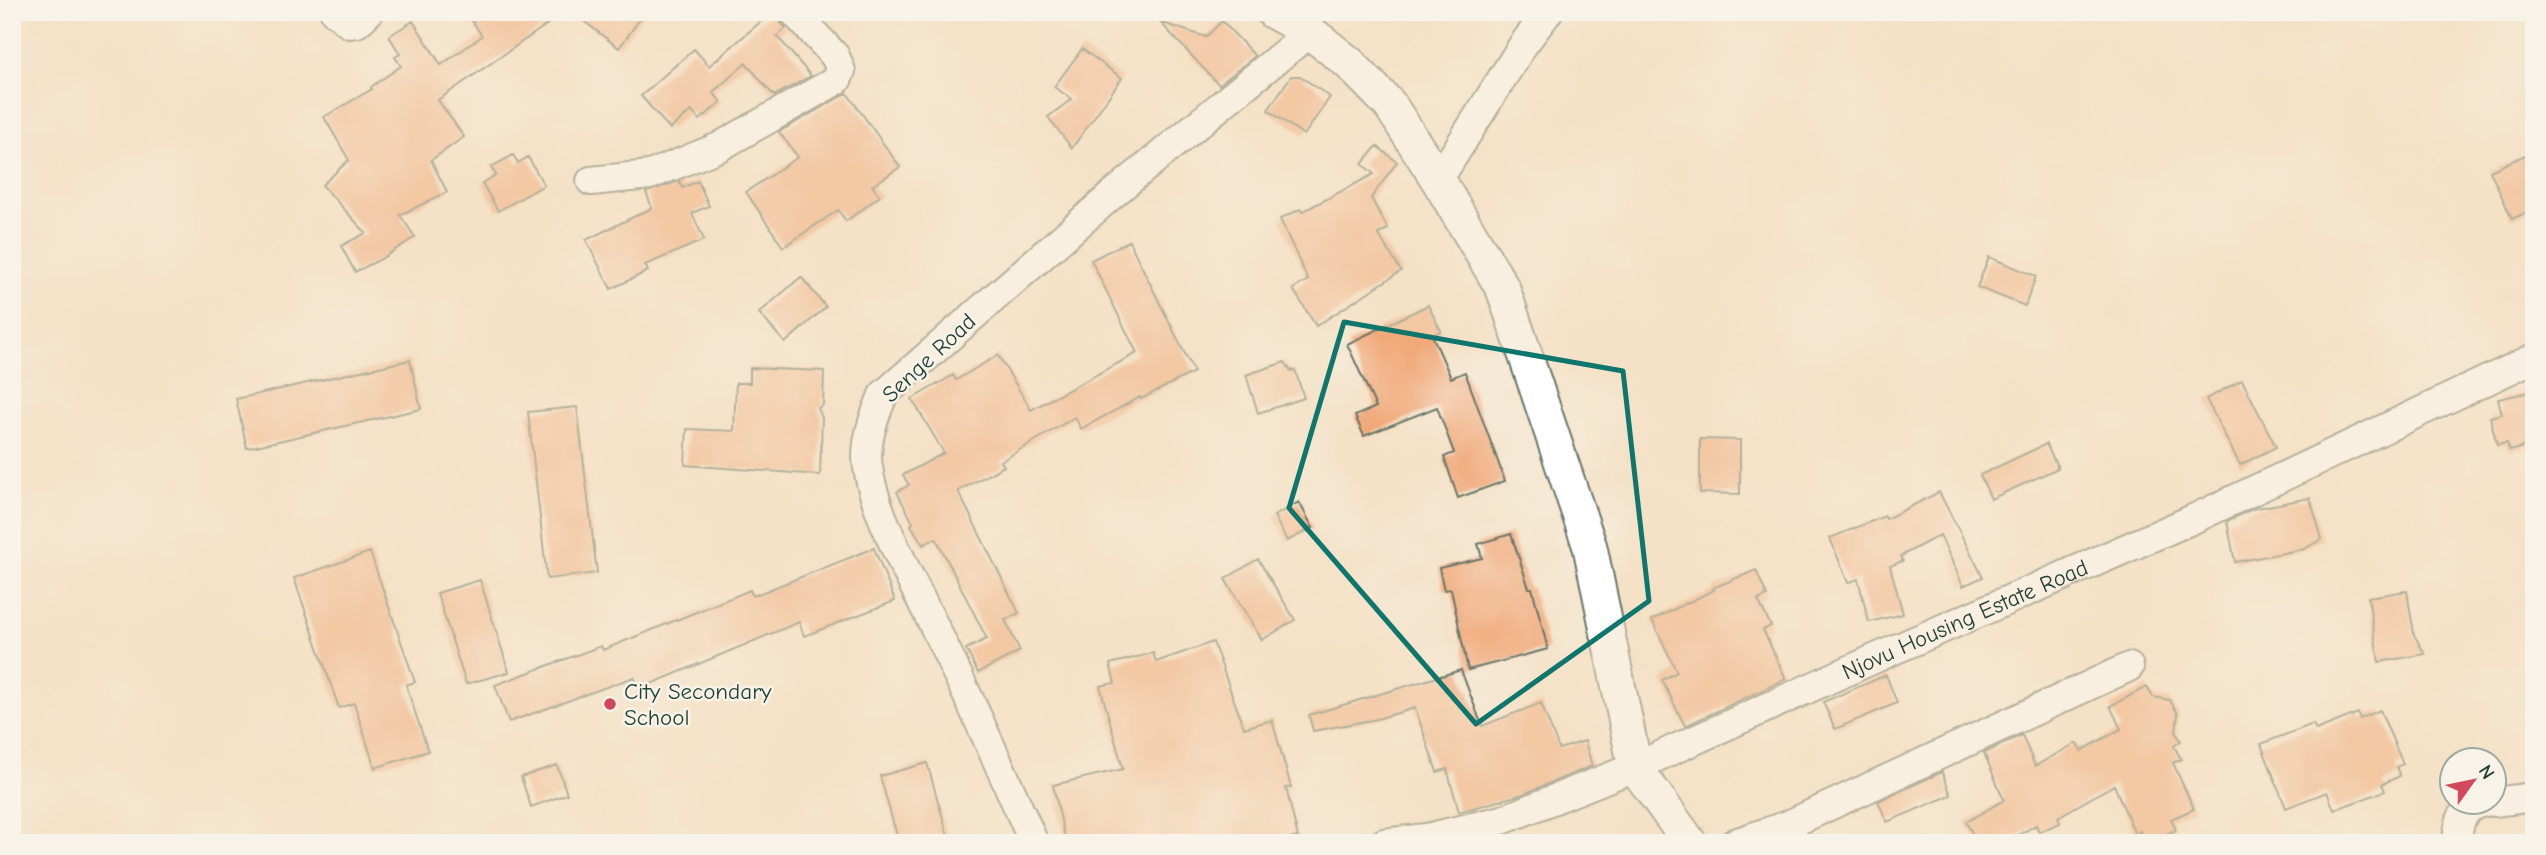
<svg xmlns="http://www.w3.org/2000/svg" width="2546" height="855" font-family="'Comic Neue',sans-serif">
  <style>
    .building { fill: #f1a979 }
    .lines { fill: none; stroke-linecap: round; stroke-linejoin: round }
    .minor-casing { stroke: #6a7667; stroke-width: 32 }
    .tertiary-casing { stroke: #6a7667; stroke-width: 37 }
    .minor { stroke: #fff; stroke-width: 28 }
    .tertiary { stroke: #fff; stroke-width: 33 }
    .marked { fill: none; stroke: #0f766e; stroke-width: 5; stroke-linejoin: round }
    .poi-dot { fill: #d1495b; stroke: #f7f3e8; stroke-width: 2.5 }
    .labels { text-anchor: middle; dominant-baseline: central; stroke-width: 5; stroke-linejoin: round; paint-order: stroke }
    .street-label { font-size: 23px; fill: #1f3d34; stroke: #f7f3e8 }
    .poi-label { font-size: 23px; fill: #1f3d34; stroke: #f7f3e8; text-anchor: start }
  </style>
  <rect width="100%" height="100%" fill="#f7f3e8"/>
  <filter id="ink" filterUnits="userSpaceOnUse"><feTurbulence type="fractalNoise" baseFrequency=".0143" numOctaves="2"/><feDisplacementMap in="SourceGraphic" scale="14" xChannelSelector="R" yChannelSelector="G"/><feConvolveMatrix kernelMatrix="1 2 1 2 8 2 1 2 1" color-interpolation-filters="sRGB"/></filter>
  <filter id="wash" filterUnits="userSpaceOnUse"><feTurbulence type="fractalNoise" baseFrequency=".00686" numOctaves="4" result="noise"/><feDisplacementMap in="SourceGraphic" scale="28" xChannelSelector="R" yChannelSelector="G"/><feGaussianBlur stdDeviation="1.57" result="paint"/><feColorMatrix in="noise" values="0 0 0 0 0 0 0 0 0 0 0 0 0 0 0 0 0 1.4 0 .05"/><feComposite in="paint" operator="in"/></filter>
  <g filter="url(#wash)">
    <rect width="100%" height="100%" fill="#f4e1c6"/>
    <g id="blocks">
      <!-- building -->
      <path class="building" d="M466 12H565L438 100 464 137 431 160 447 192 400 215 415 237 381 259 355 272 341 246 366 233 322 185 349 160 324 117 372 89 371 87 401 66 395 57 400 54 389 36 413 21 441 65 482 36Z
        M572 12H645L619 48Z
        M772 12H778L781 23 786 28 777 36 811 76 774 96 746 63 713 92 721 102 700 120 691 111 670 129 641 96 694 49 709 66Z
        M1222 21 1255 56 1219 85 1160 22 1206 37Z
        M1082 49 1122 78 1072 148 1048 117 1072 99 1054 87Z
        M1291 76H1300L1330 97 1304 135 1268 110Z
        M847 93 900 167 872 186 880 196 846 221 838 210 783 247 746 192 798 157 779 132Z
        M1377 146 1397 162 1371 198 1388 229 1378 234 1401 271 1316 326 1293 289 1308 280 1280 219 1300 209 1302 212 1374 174 1362 164Z
        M2534 151V209L2512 219 2490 171Z
        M513 155 518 163 528 157 544 185 498 211 482 183 496 175 491 167Z
        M679 181 682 188 698 181 709 206 692 213 704 240 645 265 648 271 611 289 586 240 652 208 646 192Z
        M1129 241 1194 372 1141 399 1140 397 1081 429 1075 417 1001 461 1004 466 958 491 1019 613 1005 620 1020 651 978 673 966 649 987 639 936 538 923 545 911 525 913 523 897 492 909 485 903 475 944 453 912 399 953 375 956 380 998 355 1031 410 1137 353 1091 260Z
        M1989 257 2036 276 2025 306 1977 287Z
        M801 277 826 307 785 343 759 313Z
        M1428 305 1441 331 1432 335 1451 378 1465 372 1505 481 1458 498 1444 457 1454 453 1437 407 1364 436 1355 416 1376 407 1347 344Z
        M410 360 421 409 247 448 236 399Z
        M1285 362 1291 371 1295 370 1304 398 1258 413 1246 375Z
        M750 368 824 371 823 405 818 408 822 418 820 475 685 465 687 429 734 431 736 383H750Z
        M2242 380 2276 447 2240 465 2206 399Z
        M2534 391V444L2509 451 2507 443 2497 445 2490 417 2502 414 2498 399Z
        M577 407 597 573 547 579 528 412Z
        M1700 439 1740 440V494L1700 493Z
        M2046 444 2058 468 1991 499 1980 475Z
        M1939 492 1983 577 1963 586 1940 535 1901 556 1903 561 1890 566 1903 614 1869 622 1858 579 1848 583 1830 538 1885 516 1886 519Z
        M2310 498 2322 539 2304 549 2235 562 2227 521 2252 509Z
        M1299 502 1313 528 1287 541 1274 516Z
        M1511 534 1529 588H1532L1548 649 1468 670 1451 589 1444 590 1439 568 1482 558 1478 544Z
        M874 548 895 601 804 636 799 622 639 689 634 677 509 722 495 685 601 646 603 650 750 590 753 596Z
        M370 552 415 682 406 685 428 751 375 768 354 703 339 708 294 578Z
        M1258 559 1295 620 1262 640 1225 579Z
        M1756 570 1767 596 1758 600 1771 626 1763 630 1786 679 1685 726 1662 680 1677 672 1652 620 1714 590 1713 588Z
        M480 580 509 672 466 684 437 593Z
        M2407 591 2414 635 2425 654 2379 662 2368 597Z
        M1213 642 1244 728 1272 720 1291 787 1286 788 1298 837 1274 843H1066L1053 785 1123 769 1100 686 1115 683 1110 664 1153 653 1156 662Z
        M1461 670 1482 726 1541 703 1559 749 1585 741 1592 766 1523 794 1459 812 1447 769 1437 772 1415 708 1377 719 1313 731 1309 715Z
        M1886 675 1897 703 1835 729 1823 702Z
        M2147 687 2153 697 2170 700 2178 714 2176 733 2181 741 2174 746 2181 759 2173 763 2194 809 2171 819 2176 830 2145 843 2140 831 2135 834 2114 785 2058 817 2060 823 2039 832 2036 825 2004 843H1978L1966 822 2004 800 1984 753 2022 735 2035 766 2076 743 2081 751 2121 729 2110 706Z
        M2380 710 2403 764 2396 767 2400 776 2382 784 2385 791 2334 810 2327 792 2286 808 2261 744 2313 724 2316 730 2358 713 2360 719Z
        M927 763 950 843H899L880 776Z
        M557 765 567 794 531 807 521 777Z
        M1942 772 1951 795 1887 822 1878 801Z"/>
    </g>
  </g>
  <g filter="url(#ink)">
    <use href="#blocks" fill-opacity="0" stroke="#6a7667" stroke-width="2"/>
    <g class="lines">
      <defs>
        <g id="minor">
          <path d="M335 12 350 24 357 23 369 12"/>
          <path d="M1438 180 1523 45 1548 12"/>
          <path d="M591 181 650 175 719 147 837 80 841 71 835 56 794 12"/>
          <path d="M2494 802 2534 797"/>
          <path d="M1034 843C1003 773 972 703 938 634 916 588 869 507 867 457 867 435 875 415 883 395L1113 194 1310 32"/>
          <path id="s1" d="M1384 843 1426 838 1502 820 1635 767 1896 649 2191 520 2534 358"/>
          <path d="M1735 843 1788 825 2129 667"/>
          <path d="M2457 843C2458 821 2462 806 2486 802"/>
        </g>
        <path id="tertiary" d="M1273 12 1310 32 1349 63 1390 105 1438 180 1503 289 1590 547 1635 767 1690 843"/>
      </defs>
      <!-- minor casing -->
      <use href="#minor" class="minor-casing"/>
      <!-- tertiary casing -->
      <use href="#tertiary" class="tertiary-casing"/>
      <!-- minor -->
      <use href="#minor" class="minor"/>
      <!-- tertiary -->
      <use href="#tertiary" class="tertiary"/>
    </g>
  </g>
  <!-- marked area -->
  <path d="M0 0H2546V855H0ZM1344 322 1623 371 1649 601 1476 724 1289 508Z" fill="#f4e1c6" fill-opacity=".55" fill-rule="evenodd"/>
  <path class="marked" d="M1344 322 1623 371 1649 601 1476 724 1289 508Z"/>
  <!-- markers -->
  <circle class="poi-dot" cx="610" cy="704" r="7"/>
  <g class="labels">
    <!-- street labels -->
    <g class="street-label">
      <text transform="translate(929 358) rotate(-43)">Senge Road</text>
      <text stroke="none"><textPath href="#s1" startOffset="625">Njovu Housing Estate Road</textPath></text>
    </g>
    <!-- poi labels -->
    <g class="poi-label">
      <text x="624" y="691">City Secondary<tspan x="624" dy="26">School</tspan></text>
    </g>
  </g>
  <!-- margin -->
  <rect width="2546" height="855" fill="none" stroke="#f7f3e8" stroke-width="42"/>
  <!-- north arrow -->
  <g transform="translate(2473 781) rotate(57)"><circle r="33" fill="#f7f3e8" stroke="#a1aaa0" stroke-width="2"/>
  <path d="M0-5L12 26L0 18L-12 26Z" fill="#d1495b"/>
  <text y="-10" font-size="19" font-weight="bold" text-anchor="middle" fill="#1f3d34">N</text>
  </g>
</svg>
